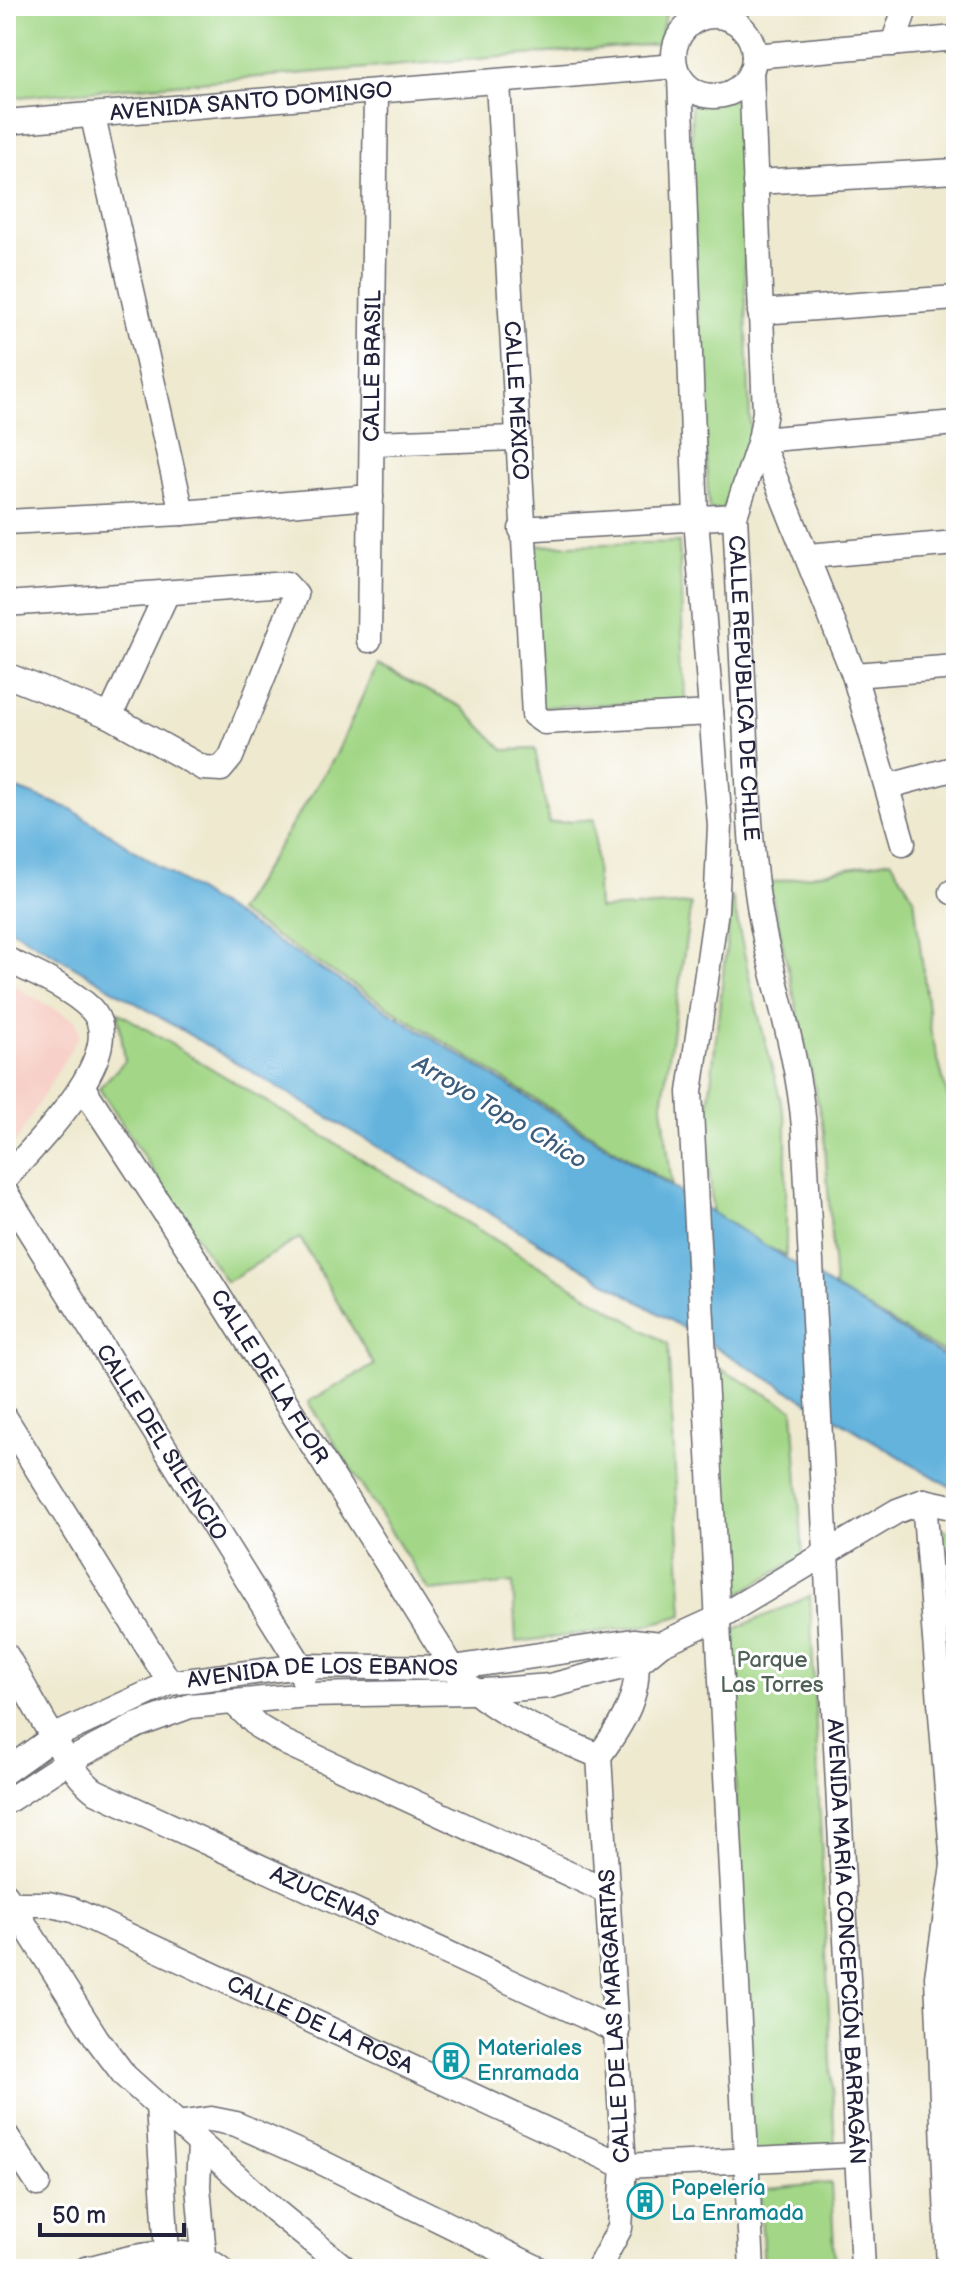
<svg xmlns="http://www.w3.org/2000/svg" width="962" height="2275" font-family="'Balsamiq Sans',sans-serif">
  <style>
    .built { fill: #f7d1c9 }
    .green { fill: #a3d787; stroke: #627c61; stroke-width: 2 }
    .water { fill: #63b3dd; stroke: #426a8c; stroke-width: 2 }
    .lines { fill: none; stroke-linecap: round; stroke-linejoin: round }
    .minor-casing { stroke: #69686f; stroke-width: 27 }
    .minor { stroke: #fff; stroke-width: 24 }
    .labels { text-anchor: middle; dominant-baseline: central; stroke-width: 6; stroke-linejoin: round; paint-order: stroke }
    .street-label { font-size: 22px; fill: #22223b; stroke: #fff }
    .park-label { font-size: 22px; fill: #4f6156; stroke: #fff }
    .culture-label { font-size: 22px; fill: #0d838f; stroke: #fff; text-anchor: start }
    .water-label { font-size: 24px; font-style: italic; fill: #3c5c7c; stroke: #fff }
  </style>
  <rect width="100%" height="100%" fill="#fff"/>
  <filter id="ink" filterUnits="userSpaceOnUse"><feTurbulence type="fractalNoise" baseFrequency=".0125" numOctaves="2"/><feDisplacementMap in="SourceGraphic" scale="16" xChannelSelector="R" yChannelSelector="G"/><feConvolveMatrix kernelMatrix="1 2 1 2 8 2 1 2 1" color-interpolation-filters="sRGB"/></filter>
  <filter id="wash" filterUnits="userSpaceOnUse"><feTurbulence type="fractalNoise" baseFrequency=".006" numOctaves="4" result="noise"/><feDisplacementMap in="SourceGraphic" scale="32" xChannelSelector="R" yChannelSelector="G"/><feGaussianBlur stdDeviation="1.8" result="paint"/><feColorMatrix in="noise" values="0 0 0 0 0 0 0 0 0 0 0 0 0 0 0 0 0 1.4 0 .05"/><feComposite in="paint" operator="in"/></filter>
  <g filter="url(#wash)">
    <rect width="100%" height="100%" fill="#eee9cf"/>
    <!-- built -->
    <path class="built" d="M6 981 76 1021 80 1034 6 1158Z"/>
    <!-- green -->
    <path class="green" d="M6 6H668L658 44 6 98Z
      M739 99 751 451 723 510 709 509 695 277 691 105Z
      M679 542 685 701 540 707 533 546Z
      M376 666 462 707 504 750 535 749 549 823 594 819 598 909 691 904 662 1105 672 1185 237 912 336 755Z
      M891 860 914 898 931 1033 956 1128V1360L835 1289 824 1131 769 883Z
      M732 896 752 990 786 1121V1256L713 1220 706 1127Z
      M118 1012 668 1344 683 1615 644 1626 516 1642 513 1583 429 1591 308 1402 374 1365 300 1238 226 1282 99 1088 125 1061Z
      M719 1368 793 1409 803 1556 725 1602Z
      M936 1525 956 1536V1783Z
      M810 1596 835 2149 753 2153 728 1632Z
      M831 2183 835 2269H764L760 2190Z"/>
    <!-- water -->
    <path class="water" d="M6 785 71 809 223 908 956 1364V1490L6 926Z"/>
  </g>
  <g filter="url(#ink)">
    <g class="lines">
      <defs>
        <g id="minor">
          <circle cx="714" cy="56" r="40"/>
          <path d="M893 44 906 6"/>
          <path d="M754 56 956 38"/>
          <path id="s1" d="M751 71 765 412 760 440 735 516 750 821C753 866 758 912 769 956 783 1013 799 1068 804 1127L863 2269"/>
          <path d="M680 77 696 518 720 826 716 910 690 1092 752 2269"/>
          <path id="s2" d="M498 83 534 715 544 722 711 713"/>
          <path d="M93 117 182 513"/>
          <path id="s3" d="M6 122 675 66"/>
          <path d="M755 182 956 171"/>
          <path d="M760 312 956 298"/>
          <path d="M760 440 854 675 903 843"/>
          <path d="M760 440 956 423"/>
          <path d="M373 443 516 438"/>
          <path d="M6 522 182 513 371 497"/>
          <path d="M521 529 735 516"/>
          <path d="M808 556 956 543"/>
          <path d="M6 604 286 584 296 595 231 757 221 769 203 768 110 716 6 675"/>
          <path id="s4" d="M369 640 376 93"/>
          <path d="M854 675 956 667"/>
          <path d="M110 716 167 593"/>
          <path d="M889 786 956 768"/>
          <path d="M952 892 956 890"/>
          <path d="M6 959C33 973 69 987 91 1009 132 1052 34 1145 6 1178"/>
          <path id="s5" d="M82 1086 205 1274 453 1668C487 1713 548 1734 599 1756"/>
          <path id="s6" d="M6 1193 301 1666 303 1678"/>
          <path d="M6 1419 170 1683"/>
          <path d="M924 1501 953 1865 937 1977 949 2269"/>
          <path id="s7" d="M6 1655C26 1688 67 1772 95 1791L617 2031"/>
          <path d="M233 1702 259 1727 286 1743 608 1892"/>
          <path d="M599 1756C623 1723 644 1691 634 1649"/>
          <path id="s8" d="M6 1771 55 1736 170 1683 301 1666 453 1668 633 1641 661 1644"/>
          <path d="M6 1802 67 1762 138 1725 190 1706 307 1695 471 1692 550 1686 638 1663 661 1644 718 1618 897 1511 924 1501 956 1508"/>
          <path d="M6 1895 97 2039 125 2076 274 2210 346 2269"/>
          <path id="s9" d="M12 1904H48L73 1910 624 2166 857 2155"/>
          <path d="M158 2106 167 2253"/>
          <path d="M177 2124 211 2119 236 2124 317 2160 539 2269"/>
          <path d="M6 2135 38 2184"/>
          <path d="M200 2144 198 2186 204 2255"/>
          <path d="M86 2269C129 2259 183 2239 221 2269"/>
          <path d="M598 2269 620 2228 624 2166 599 1756"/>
        </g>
      </defs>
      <!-- minor casing -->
      <use href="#minor" class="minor-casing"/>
      <!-- minor -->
      <use href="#minor" class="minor"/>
    </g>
  </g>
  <!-- icons -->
  <defs>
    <symbol id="building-ring" viewBox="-11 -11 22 22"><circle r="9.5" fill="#fff" stroke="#0f9aa8" stroke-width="1.5"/><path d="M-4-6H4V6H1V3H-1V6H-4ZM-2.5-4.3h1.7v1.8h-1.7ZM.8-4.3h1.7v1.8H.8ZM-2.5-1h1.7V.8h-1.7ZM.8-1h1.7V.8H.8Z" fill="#0f9aa8"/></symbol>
  </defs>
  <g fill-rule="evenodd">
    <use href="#building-ring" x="431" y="2041" width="40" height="40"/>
    <use href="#building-ring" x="625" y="2181" width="40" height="40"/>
  </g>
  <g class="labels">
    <!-- street labels -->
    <g class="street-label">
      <text stroke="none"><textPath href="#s3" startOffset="246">AVENIDA SANTO DOMINGO</textPath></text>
      <text stroke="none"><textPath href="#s4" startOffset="274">CALLE BRASIL</textPath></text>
      <text stroke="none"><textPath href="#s2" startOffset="318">CALLE MÉXICO</textPath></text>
      <text stroke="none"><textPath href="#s1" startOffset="622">CALLE REPÚBLICA DE CHILE</textPath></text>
      <text stroke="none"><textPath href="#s5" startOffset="346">CALLE DE LA FLOR</textPath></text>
      <text stroke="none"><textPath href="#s6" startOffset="294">CALLE DEL SILENCIO</textPath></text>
      <text stroke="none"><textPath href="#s8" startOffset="340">AVENIDA DE LOS EBANOS</textPath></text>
      <text stroke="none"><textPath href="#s7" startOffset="416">AZUCENAS</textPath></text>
      <text stroke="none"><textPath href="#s1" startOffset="1882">AVENIDA MARÍA CONCEPCIÓN BARRAGÁN</textPath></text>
      <text transform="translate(615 2016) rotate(-93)">CALLE DE LAS MARGARITAS</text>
      <text stroke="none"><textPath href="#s9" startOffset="334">CALLE DE LA ROSA</textPath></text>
    </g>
    <!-- park labels -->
    <g class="park-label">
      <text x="772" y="1660">Parque<tspan x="772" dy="25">Las Torres</tspan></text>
    </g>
    <!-- culture labels -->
    <g class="culture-label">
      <text x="477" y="2048">Materiales<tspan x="477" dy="25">Enramada</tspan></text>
      <text x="671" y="2188">Papelería<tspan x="671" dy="25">La Enramada</tspan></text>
    </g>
    <!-- water labels -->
    <g class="water-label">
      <text transform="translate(500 1112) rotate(31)">Arroyo Topo Chico</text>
    </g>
  </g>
  <!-- margin -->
  <rect width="962" height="2275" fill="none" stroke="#fff" stroke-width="32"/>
  <!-- scale -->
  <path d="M40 2223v12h144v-12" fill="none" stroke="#22223b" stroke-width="4"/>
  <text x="52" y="2223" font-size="24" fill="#22223b" stroke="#ffffff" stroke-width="6" paint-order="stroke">50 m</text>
</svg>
